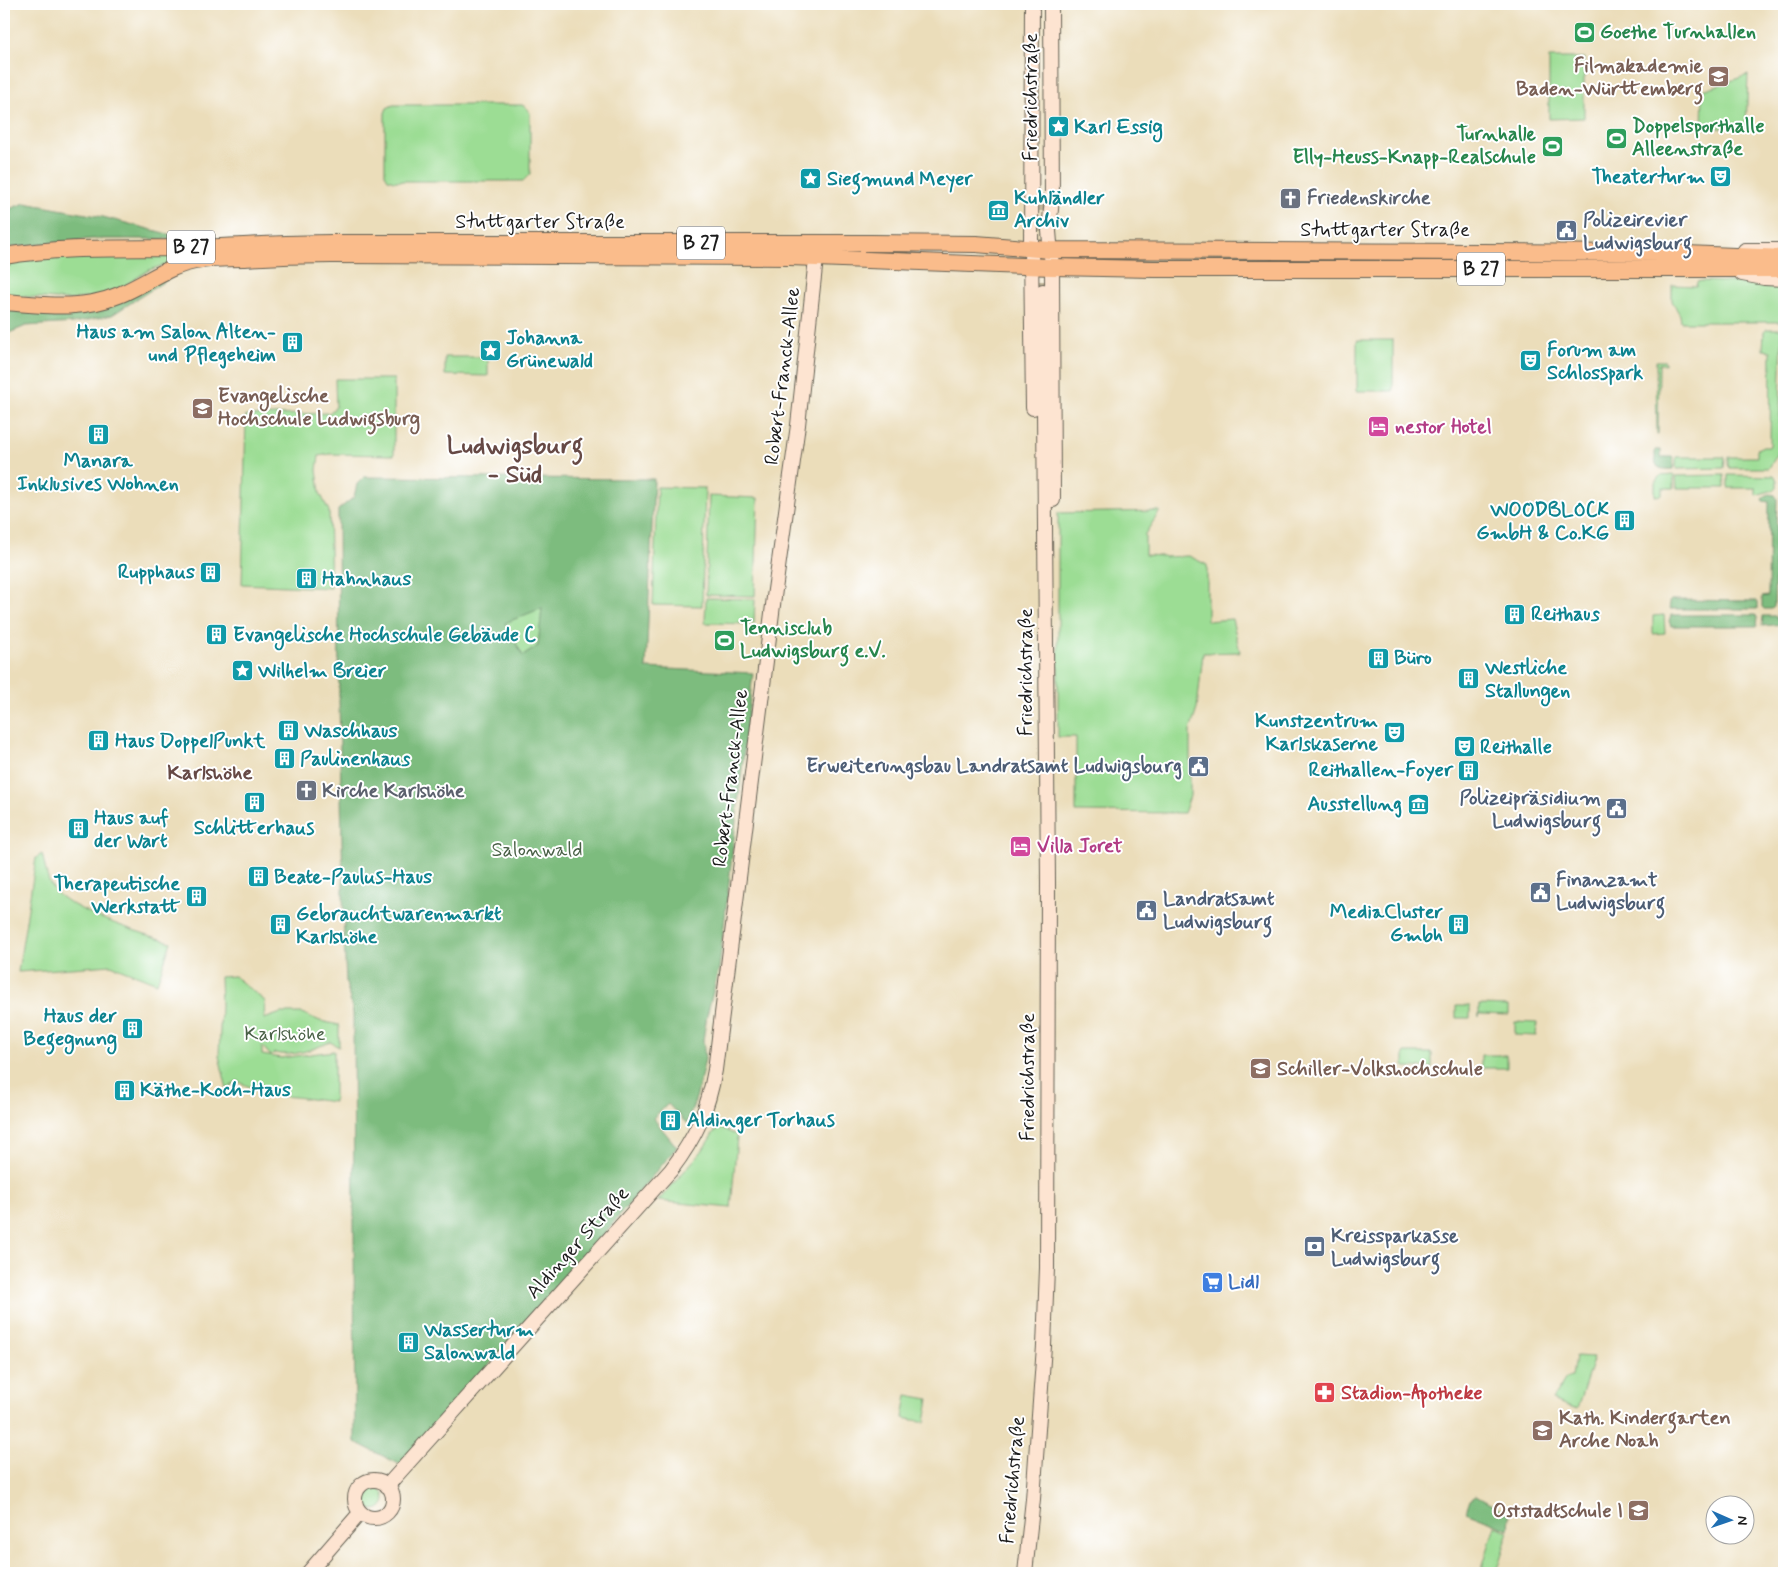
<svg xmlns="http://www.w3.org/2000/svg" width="1788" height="1577" font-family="Mynerve,sans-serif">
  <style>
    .green { fill: #9cdd94; stroke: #5c7c58 }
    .forest { fill: #7dbc7e; stroke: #4c6c4d; fill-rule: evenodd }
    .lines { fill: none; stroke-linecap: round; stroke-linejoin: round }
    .secondary-tunnel { stroke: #c2b69a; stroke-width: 14; stroke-dasharray: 14 7; stroke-linecap: butt }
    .secondary-casing { stroke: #646053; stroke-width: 16 }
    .primary-casing { stroke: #646053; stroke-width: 18 }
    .trunk-casing { stroke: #646053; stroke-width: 18 }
    .secondary { stroke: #fde4d1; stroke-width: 14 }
    .primary { stroke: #fabc8b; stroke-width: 16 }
    .trunk { stroke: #fabc8b; stroke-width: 16 }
    .labels { text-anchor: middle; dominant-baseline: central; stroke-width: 4; stroke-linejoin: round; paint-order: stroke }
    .shield { fill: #fff; stroke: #606060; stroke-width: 1 }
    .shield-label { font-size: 19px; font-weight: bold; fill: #1c1c1c }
    .leisure-label { font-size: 20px; font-weight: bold; fill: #27864d; stroke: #fff; text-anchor: start }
    .education-label { font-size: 20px; font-weight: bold; fill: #785e54; stroke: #fff; text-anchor: start }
    .street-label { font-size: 20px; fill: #1c1c1c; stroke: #fff }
    .culture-label { font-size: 20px; font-weight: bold; fill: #0d838f; stroke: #fff; text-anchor: start }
    .worship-label { font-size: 20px; font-weight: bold; fill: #5b616d; stroke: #fff; text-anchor: start }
    .service-label { font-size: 20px; font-weight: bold; fill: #4e5e75; stroke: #fff; text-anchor: start }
    .hotel-label { font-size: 20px; font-weight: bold; fill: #b23c85; stroke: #fff; text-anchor: start }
    .park-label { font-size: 20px; fill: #496046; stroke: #fff }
    .shop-label { font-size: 20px; font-weight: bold; fill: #366cbe; stroke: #fff; text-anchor: start }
    .health-label { font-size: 20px; font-weight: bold; fill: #be3a42; stroke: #fff; text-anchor: start }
    .neighbourhood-label { font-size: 21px; font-weight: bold; fill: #664945; stroke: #fff }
    .district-label { font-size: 25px; font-weight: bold; fill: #664945; stroke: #fff }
  </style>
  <rect width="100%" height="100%" fill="#fff"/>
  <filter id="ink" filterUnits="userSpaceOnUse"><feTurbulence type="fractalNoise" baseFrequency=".02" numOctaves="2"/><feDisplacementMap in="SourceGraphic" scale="10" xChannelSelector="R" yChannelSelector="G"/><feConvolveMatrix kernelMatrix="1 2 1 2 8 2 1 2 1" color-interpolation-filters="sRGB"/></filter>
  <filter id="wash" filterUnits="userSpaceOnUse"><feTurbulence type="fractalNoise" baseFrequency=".0096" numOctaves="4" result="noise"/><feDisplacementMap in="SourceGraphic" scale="20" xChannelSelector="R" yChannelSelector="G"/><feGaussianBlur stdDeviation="1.12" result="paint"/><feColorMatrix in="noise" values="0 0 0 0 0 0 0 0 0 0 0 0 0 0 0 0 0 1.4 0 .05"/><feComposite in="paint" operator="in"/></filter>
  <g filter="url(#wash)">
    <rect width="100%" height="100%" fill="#ebddba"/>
    <!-- green -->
    <path class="green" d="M1549 58H1584V118L1549 119Z
      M1748 75 1746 128H1702L1703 90Z
      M393 105H522L527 108 530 113V174L523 181H394L388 179 385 174V113L387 108Z
      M200 253 149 270 127 284 103 296 68 300 4 295V264L51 256Z
      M1701 281 1784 284V322H1681L1680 315 1672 301V285L1696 286 1697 282Z
      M1766 329H1780L1782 332 1779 447 1777 455 1769 468H1730L1728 465V457H1757V449L1763 446H1770L1771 351 1763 350 1764 331Z
      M1357 340H1393V391H1357Z
      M445 357H488V376L445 375Z
      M1656 361H1665V364H1659L1658 435H1657Z
      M335 379H394V455L330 454 319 456 317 470 320 493 329 511 331 588 242 584 246 416 329 413 336 407Z
      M1676 457H1725L1724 468 1676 469Z
      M1674 475V488H1662V495L1655 496V482L1660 476Z
      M1724 475 1725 488H1677L1676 476Z
      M1728 475 1774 476 1777 480V487L1774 490 1756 495V488H1728Z
      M657 487 705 488 702 606 653 605Z
      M709 496 758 498 755 596 706 595Z
      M1160 511 1145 534V555L1164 556V557L1189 556 1207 565V621L1232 619 1240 652 1203 653 1197 709 1190 731V796L1184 813 1076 812V737H1058V513Z
      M706 598 755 599 754 624 705 623Z
      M543 607 538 646 523 656 505 623Z
      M1664 615 1665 633 1653 634V616Z
      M42 854C45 864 46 878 52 887 65 910 144 934 171 942L157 983 111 965 18 972 36 858Z
      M234 976 265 1001 264 1019 281 1013H302L320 1021 339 1025V1047L330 1042C311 1050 294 1057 274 1053L271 1056 262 1046V1055L281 1058 334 1051V1102L295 1097 267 1095 237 1081 227 1089 219 1056 221 1005 220 977Z
      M1479 1005 1509 1006V1015L1479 1014V1017Z
      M1456 1006H1470V1018H1456Z
      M1515 1022 1537 1023 1536 1036 1515 1035Z
      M1404 1053H1432V1068L1404 1067Z
      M1481 1055H1507V1068H1481Z
      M720 1128 734 1134 737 1137 731 1208 658 1201 702 1151 714 1132Z
      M1575 1356 1594 1357 1577 1409 1552 1400 1566 1378 1572 1377Z
      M907 1395 929 1399 925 1422 903 1418Z
      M363 1499a11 11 0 1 1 22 0a11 11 0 1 1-22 0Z
      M1495 1526 1509 1531 1496 1572 1482 1568Z"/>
    <!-- forest -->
    <path class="forest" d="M25 203 103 217 187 239H91L4 248V211Z
      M182 270 112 315 74 323 26 326 4 335V308L72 313Z
      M1655 450H1661V457H1673V469C1655 470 1655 466 1655 450Z
      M364 477 654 479 646 668 753 673 719 969 707 1015 703 1040 705 1059 697 1095 687 1124 668 1104 653 1118 677 1147 592 1248 401 1465 355 1442 353 1013 346 983 344 937 339 699 338 510 354 497 357 484ZM542 608 538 646 523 656 505 623Z
      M1768 494 1775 495 1777 499 1774 607 1772 609H1764L1762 607V597L1768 596 1769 502 1763 501 1762 499Z
      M1782 497H1784V609L1780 608Z
      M1671 600 1757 601V609H1670L1669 602Z
      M1778 612H1784V624L1762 626 1763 616H1775L1778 620Z
      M1671 615H1755L1758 617 1757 626H1671L1669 621Z
      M1476 1496 1510 1515 1509 1529 1466 1512 1470 1500Z"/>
  </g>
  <g filter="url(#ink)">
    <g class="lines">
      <!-- secondary-tunnel -->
      <path class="secondary-tunnel" d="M1042 197 1043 291"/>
      <defs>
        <path id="secondary" d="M1032 4 1031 249 1033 408
          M1051 4 1052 198 1049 231 1052 267 1053 500
          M1745 250H1784
          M1742 274 1764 278 1784 279
          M355 1499a19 19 0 1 1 38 0a19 19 0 1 1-38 0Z
          M387 1486 671 1170C696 1137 708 1110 715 1070L774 597 798 425 817 249
          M308 1573 360 1513
          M1025 1573 1033 1499 1044 1346 1047 1268 1048 882 1043 291"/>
        <path id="primary" d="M332 243H872L976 244 1050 250 1662 253 1784 258
          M332 255 790 257 1052 267 1153 269H1784"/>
        <path id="trunk" d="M4 256C65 246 125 249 187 248 235 247 283 243 332 243
          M4 302C44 305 81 311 119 295 146 284 167 266 195 261 211 258 228 258 244 258 273 256 302 255 332 255"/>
      </defs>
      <!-- secondary casing -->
      <use href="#secondary" class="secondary-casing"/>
      <!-- primary casing -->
      <use href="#primary" class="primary-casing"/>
      <!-- trunk casing -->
      <use href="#trunk" class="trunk-casing"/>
      <!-- secondary -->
      <use href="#secondary" class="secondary"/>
      <!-- primary -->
      <use href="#primary" class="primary"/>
      <!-- trunk -->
      <use href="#trunk" class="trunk"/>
    </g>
  </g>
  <!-- icons -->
  <defs>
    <symbol id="stadium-square" viewBox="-11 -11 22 22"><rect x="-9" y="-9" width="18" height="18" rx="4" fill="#2e9e5b" stroke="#fff"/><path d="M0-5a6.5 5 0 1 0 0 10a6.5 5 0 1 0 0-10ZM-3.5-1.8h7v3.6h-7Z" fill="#fff"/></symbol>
    <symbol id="university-square" viewBox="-11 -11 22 22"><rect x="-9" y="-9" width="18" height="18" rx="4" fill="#8d6e63" stroke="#fff"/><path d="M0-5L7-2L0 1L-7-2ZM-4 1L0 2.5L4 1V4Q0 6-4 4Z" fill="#fff"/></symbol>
    <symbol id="sight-square" viewBox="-11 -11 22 22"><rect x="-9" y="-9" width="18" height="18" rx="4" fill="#0f9aa8" stroke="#fff"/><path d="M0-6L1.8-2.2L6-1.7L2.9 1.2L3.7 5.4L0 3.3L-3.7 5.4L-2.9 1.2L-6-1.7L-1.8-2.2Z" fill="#fff"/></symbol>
    <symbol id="theatre-square" viewBox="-11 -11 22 22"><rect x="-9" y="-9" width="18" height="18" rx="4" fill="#0f9aa8" stroke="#fff"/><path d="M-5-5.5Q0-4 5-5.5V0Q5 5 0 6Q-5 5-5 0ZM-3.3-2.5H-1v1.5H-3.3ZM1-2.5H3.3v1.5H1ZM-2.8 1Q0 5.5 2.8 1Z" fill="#fff"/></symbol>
    <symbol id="church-square" viewBox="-11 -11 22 22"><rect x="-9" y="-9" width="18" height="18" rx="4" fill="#6b7280" stroke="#fff"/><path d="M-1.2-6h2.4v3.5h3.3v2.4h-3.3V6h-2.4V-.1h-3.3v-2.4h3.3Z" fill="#fff"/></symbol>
    <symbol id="museum-square" viewBox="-11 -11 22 22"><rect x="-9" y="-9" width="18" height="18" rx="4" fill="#0f9aa8" stroke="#fff"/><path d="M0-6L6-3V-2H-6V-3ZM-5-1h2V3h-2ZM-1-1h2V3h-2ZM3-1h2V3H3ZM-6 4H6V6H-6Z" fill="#fff"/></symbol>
    <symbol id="civic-square" viewBox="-11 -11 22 22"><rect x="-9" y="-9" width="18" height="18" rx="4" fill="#5c6f8a" stroke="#fff"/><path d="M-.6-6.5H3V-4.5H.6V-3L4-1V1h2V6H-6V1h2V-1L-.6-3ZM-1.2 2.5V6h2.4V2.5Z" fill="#fff"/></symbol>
    <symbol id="building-square" viewBox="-11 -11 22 22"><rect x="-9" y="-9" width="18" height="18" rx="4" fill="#0f9aa8" stroke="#fff"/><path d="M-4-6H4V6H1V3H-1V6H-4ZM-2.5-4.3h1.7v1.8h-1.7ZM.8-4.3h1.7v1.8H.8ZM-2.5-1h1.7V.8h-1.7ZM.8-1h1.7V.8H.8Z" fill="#fff"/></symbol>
    <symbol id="hotel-square" viewBox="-11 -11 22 22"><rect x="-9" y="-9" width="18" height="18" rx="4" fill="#d1479c" stroke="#fff"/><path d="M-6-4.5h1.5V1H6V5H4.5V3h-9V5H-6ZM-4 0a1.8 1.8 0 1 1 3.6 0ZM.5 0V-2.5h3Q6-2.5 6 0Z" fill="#fff"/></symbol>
    <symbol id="bank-square" viewBox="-11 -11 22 22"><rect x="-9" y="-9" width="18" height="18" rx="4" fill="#5c6f8a" stroke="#fff"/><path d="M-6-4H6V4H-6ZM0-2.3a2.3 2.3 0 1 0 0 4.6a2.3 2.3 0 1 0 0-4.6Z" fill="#fff"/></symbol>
    <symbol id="supermarket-square" viewBox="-11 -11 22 22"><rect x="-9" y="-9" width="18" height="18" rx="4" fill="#3f7fe0" stroke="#fff"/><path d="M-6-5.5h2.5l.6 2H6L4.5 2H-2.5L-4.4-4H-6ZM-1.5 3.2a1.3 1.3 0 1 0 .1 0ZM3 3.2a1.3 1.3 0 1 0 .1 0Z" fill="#fff"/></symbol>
    <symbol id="pharmacy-square" viewBox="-11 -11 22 22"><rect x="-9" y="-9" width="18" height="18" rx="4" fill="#e0444e" stroke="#fff"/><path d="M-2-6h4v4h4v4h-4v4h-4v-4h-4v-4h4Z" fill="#fff"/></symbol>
    <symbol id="school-square" viewBox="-11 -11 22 22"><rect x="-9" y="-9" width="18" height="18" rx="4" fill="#8d6e63" stroke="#fff"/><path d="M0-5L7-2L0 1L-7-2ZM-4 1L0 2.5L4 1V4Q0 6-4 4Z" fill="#fff"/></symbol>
  </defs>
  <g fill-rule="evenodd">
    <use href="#stadium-square" x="1572" y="20" width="25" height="25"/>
    <use href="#university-square" x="1706" y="64" width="25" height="25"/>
    <use href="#sight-square" x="1046" y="114" width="25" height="25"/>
    <use href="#stadium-square" x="1604" y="126" width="25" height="25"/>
    <use href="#stadium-square" x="1540" y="134" width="25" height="25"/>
    <use href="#theatre-square" x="1708" y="164" width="25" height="25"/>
    <use href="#sight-square" x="798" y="166" width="25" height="25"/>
    <use href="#church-square" x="1278" y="186" width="25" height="25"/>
    <use href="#museum-square" x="986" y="198" width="25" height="25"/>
    <use href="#civic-square" x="1554" y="218" width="25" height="25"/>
    <use href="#building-square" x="280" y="330" width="25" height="25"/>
    <use href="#sight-square" x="478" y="338" width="25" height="25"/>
    <use href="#theatre-square" x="1518" y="348" width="25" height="25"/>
    <use href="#university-square" x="190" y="396" width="25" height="25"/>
    <use href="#hotel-square" x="1366" y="414" width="25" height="25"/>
    <use href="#building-square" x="86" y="422" width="25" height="25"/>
    <use href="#building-square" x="1612" y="508" width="25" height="25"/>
    <use href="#building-square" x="198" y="560" width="25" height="25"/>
    <use href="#building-square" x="294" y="566" width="25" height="25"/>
    <use href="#building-square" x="1502" y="602" width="25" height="25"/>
    <use href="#building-square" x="204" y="622" width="25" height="25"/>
    <use href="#stadium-square" x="712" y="628" width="25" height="25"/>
    <use href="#building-square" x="1366" y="646" width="25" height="25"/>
    <use href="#sight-square" x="230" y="658" width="25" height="25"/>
    <use href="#building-square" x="1456" y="666" width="25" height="25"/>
    <use href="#building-square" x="276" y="718" width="25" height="25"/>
    <use href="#theatre-square" x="1382" y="720" width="25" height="25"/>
    <use href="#building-square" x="86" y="728" width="25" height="25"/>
    <use href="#theatre-square" x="1452" y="734" width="25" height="25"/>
    <use href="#building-square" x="272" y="746" width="25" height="25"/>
    <use href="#civic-square" x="1186" y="754" width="25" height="25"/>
    <use href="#building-square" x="1456" y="758" width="25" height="25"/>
    <use href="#church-square" x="294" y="778" width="25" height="25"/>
    <use href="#building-square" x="242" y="790" width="25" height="25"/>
    <use href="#museum-square" x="1406" y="792" width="25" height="25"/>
    <use href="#civic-square" x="1604" y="796" width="25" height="25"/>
    <use href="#building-square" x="66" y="816" width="25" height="25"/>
    <use href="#hotel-square" x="1008" y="834" width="25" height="25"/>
    <use href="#building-square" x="246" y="864" width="25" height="25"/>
    <use href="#civic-square" x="1528" y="880" width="25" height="25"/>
    <use href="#building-square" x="184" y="884" width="25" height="25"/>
    <use href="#civic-square" x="1134" y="898" width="25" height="25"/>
    <use href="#building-square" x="1446" y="912" width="25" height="25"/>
    <use href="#building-square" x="268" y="912" width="25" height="25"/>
    <use href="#building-square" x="120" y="1016" width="25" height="25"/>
    <use href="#university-square" x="1248" y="1056" width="25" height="25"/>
    <use href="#building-square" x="112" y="1078" width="25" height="25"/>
    <use href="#building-square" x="658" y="1108" width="25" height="25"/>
    <use href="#bank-square" x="1302" y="1234" width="25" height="25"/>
    <use href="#supermarket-square" x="1200" y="1270" width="25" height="25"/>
    <use href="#building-square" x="396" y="1330" width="25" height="25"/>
    <use href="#pharmacy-square" x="1312" y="1380" width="25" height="25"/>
    <use href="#school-square" x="1530" y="1418" width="25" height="25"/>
    <use href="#school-square" x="1626" y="1498" width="25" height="25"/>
  </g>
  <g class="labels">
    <!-- shield labels -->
    <g class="shield">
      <rect x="677" y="226.5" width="48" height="33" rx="4"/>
      <rect x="167" y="230.5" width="48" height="33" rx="4"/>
      <rect x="1457" y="252.5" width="48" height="33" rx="4"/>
    </g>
    <g class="shield-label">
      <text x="701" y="243">B 27</text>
      <text x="191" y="247">B 27</text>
      <text x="1481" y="269">B 27</text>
    </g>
    <!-- leisure labels -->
    <g class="leisure-label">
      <text x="1600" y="32">Goethe Turnhallen</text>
      <text x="1632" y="126">Doppelsporthalle<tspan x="1632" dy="23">Alleenstraße</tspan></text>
      <text x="1536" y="134" text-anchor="end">Turnhalle<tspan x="1536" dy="23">Elly-Heuss-Knapp-Realschule</tspan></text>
      <text x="740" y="628">Tennisclub<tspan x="740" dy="23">Ludwigsburg e.V.</tspan></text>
    </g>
    <!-- education labels -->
    <g class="education-label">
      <text x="1703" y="66" text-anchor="end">Filmakademie<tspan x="1703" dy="23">Baden-Württemberg</tspan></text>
      <text x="218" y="396">Evangelische<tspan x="218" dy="23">Hochschule Ludwigsburg</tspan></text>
      <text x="1277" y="1069">Schiller-Volkshochschule</text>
      <text x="1559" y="1418">Kath. Kindergarten<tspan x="1559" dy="23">Arche Noah</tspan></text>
      <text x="1623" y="1511" text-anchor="end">Oststadtschule I</text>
    </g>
    <!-- street labels -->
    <g class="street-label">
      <text transform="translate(1031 97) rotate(-90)">Friedrichstraße</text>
      <text x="540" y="222">Stuttgarter Straße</text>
      <text x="1385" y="230">Stuttgarter Straße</text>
      <text transform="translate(783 376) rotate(-83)">Robert-Franck-Allee</text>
      <text transform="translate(1026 672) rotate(-90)">Friedrichstraße</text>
      <text transform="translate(731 778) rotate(-83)">Robert-Franck-Allee</text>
      <text transform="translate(1028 1077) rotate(-90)">Friedrichstraße</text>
      <text transform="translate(578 1243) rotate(-48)">Aldinger Straße</text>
      <text transform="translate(1013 1480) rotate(-85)">Friedrichstraße</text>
    </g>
    <!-- culture labels -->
    <g class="culture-label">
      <text x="1074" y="127">Karl Essig</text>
      <text x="1705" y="177" text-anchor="end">Theaterturm</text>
      <text x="827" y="179">Siegmund Meyer</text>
      <text x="1014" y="198">Kuhländler<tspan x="1014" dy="23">Archiv</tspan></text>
      <text x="276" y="332" text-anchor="end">Haus am Salon Alten-<tspan x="276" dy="23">und Pflegeheim</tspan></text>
      <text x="506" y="338">Johanna<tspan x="506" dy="23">Grünewald</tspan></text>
      <text x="1547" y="350">Forum am<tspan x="1547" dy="23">Schlosspark</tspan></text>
      <text x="98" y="461" text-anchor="middle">Manara<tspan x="98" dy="23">Inklusives Wohnen</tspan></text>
      <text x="1609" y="510" text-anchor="end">WOODBLOCK<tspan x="1609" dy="23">GmbH &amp; Co.KG</tspan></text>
      <text x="195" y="572" text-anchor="end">Rupphaus</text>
      <text x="322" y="579">Hahnhaus</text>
      <text x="1531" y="614">Reithaus</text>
      <text x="233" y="635">Evangelische Hochschule Gebäude C</text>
      <text x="1394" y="658">Büro</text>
      <text x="1485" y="668">Westliche<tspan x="1485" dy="23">Stallungen</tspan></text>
      <text x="258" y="671">Wilhelm Breier</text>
      <text x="1378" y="721" text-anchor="end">Kunstzentrum<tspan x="1378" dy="23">Karlskaserne</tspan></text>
      <text x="304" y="731">Waschhaus</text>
      <text x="115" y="741">Haus DoppelPunkt</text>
      <text x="1480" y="747">Reithalle</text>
      <text x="300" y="759">Paulinenhaus</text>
      <text x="1453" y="770" text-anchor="end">Reithallen-Foyer</text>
      <text x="1402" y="804" text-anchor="end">Ausstellung</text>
      <text x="94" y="818">Haus auf<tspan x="94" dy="23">der Wart</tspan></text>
      <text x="254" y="828" text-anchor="middle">Schlitterhaus</text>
      <text x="274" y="877">Beate-Paulus-Haus</text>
      <text x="180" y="884" text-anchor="end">Therapeutische<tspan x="180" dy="23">Werkstatt</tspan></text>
      <text x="1443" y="912" text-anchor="end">MediaCluster<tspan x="1443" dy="23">Gmbh</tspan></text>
      <text x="296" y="914">Gebrauchtwarenmarkt<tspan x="296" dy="23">Karlshöhe</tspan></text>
      <text x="117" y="1016" text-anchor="end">Haus der<tspan x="117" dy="23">Begegnung</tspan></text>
      <text x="140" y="1090">Käthe-Koch-Haus</text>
      <text x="687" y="1120">Aldinger Torhaus</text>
      <text x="424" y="1330">Wasserturm<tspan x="424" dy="23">Salonwald</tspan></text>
    </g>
    <!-- worship labels -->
    <g class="worship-label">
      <text x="1307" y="198">Friedenskirche</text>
      <text x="322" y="791">Kirche Karlshöhe</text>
    </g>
    <!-- service labels -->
    <g class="service-label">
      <text x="1583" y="220">Polizeirevier<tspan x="1583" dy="23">Ludwigsburg</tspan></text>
      <text x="1182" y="766" text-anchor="end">Erweiterungsbau Landratsamt Ludwigsburg</text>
      <text x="1601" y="798" text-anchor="end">Polizeipräsidium<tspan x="1601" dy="23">Ludwigsburg</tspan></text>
      <text x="1556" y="880">Finanzamt<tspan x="1556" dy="23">Ludwigsburg</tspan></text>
      <text x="1163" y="899">Landratsamt<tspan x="1163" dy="23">Ludwigsburg</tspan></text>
      <text x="1331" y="1236">Kreissparkasse<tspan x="1331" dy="23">Ludwigsburg</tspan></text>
    </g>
    <!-- hotel labels -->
    <g class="hotel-label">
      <text x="1395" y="427">nestor Hotel</text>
      <text x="1037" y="846">Villa Joret</text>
    </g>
    <!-- park labels -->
    <g class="park-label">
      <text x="537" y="850">Salonwald</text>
      <text x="285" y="1034">Karlshöhe</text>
    </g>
    <!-- shop labels -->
    <g class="shop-label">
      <text x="1228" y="1282">Lidl</text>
    </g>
    <!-- health labels -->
    <g class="health-label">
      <text x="1341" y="1393">Stadion-Apotheke</text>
    </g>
    <!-- neighbourhood labels -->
    <g class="neighbourhood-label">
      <text x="210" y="773">Karlshöhe</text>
    </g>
    <!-- district labels -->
    <g class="district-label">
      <text x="515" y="446">Ludwigsburg<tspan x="515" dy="29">- Süd</tspan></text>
    </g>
  </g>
  <!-- margin -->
  <rect width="1788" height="1577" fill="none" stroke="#fff" stroke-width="20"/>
  <!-- north arrow -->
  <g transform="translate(1730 1520) rotate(92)"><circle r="24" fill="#ffffff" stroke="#a4a4a4"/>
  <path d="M0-4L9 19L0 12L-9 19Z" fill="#1f6fb2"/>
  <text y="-8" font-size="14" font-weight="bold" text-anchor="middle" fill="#1c1c1c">N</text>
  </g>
</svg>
